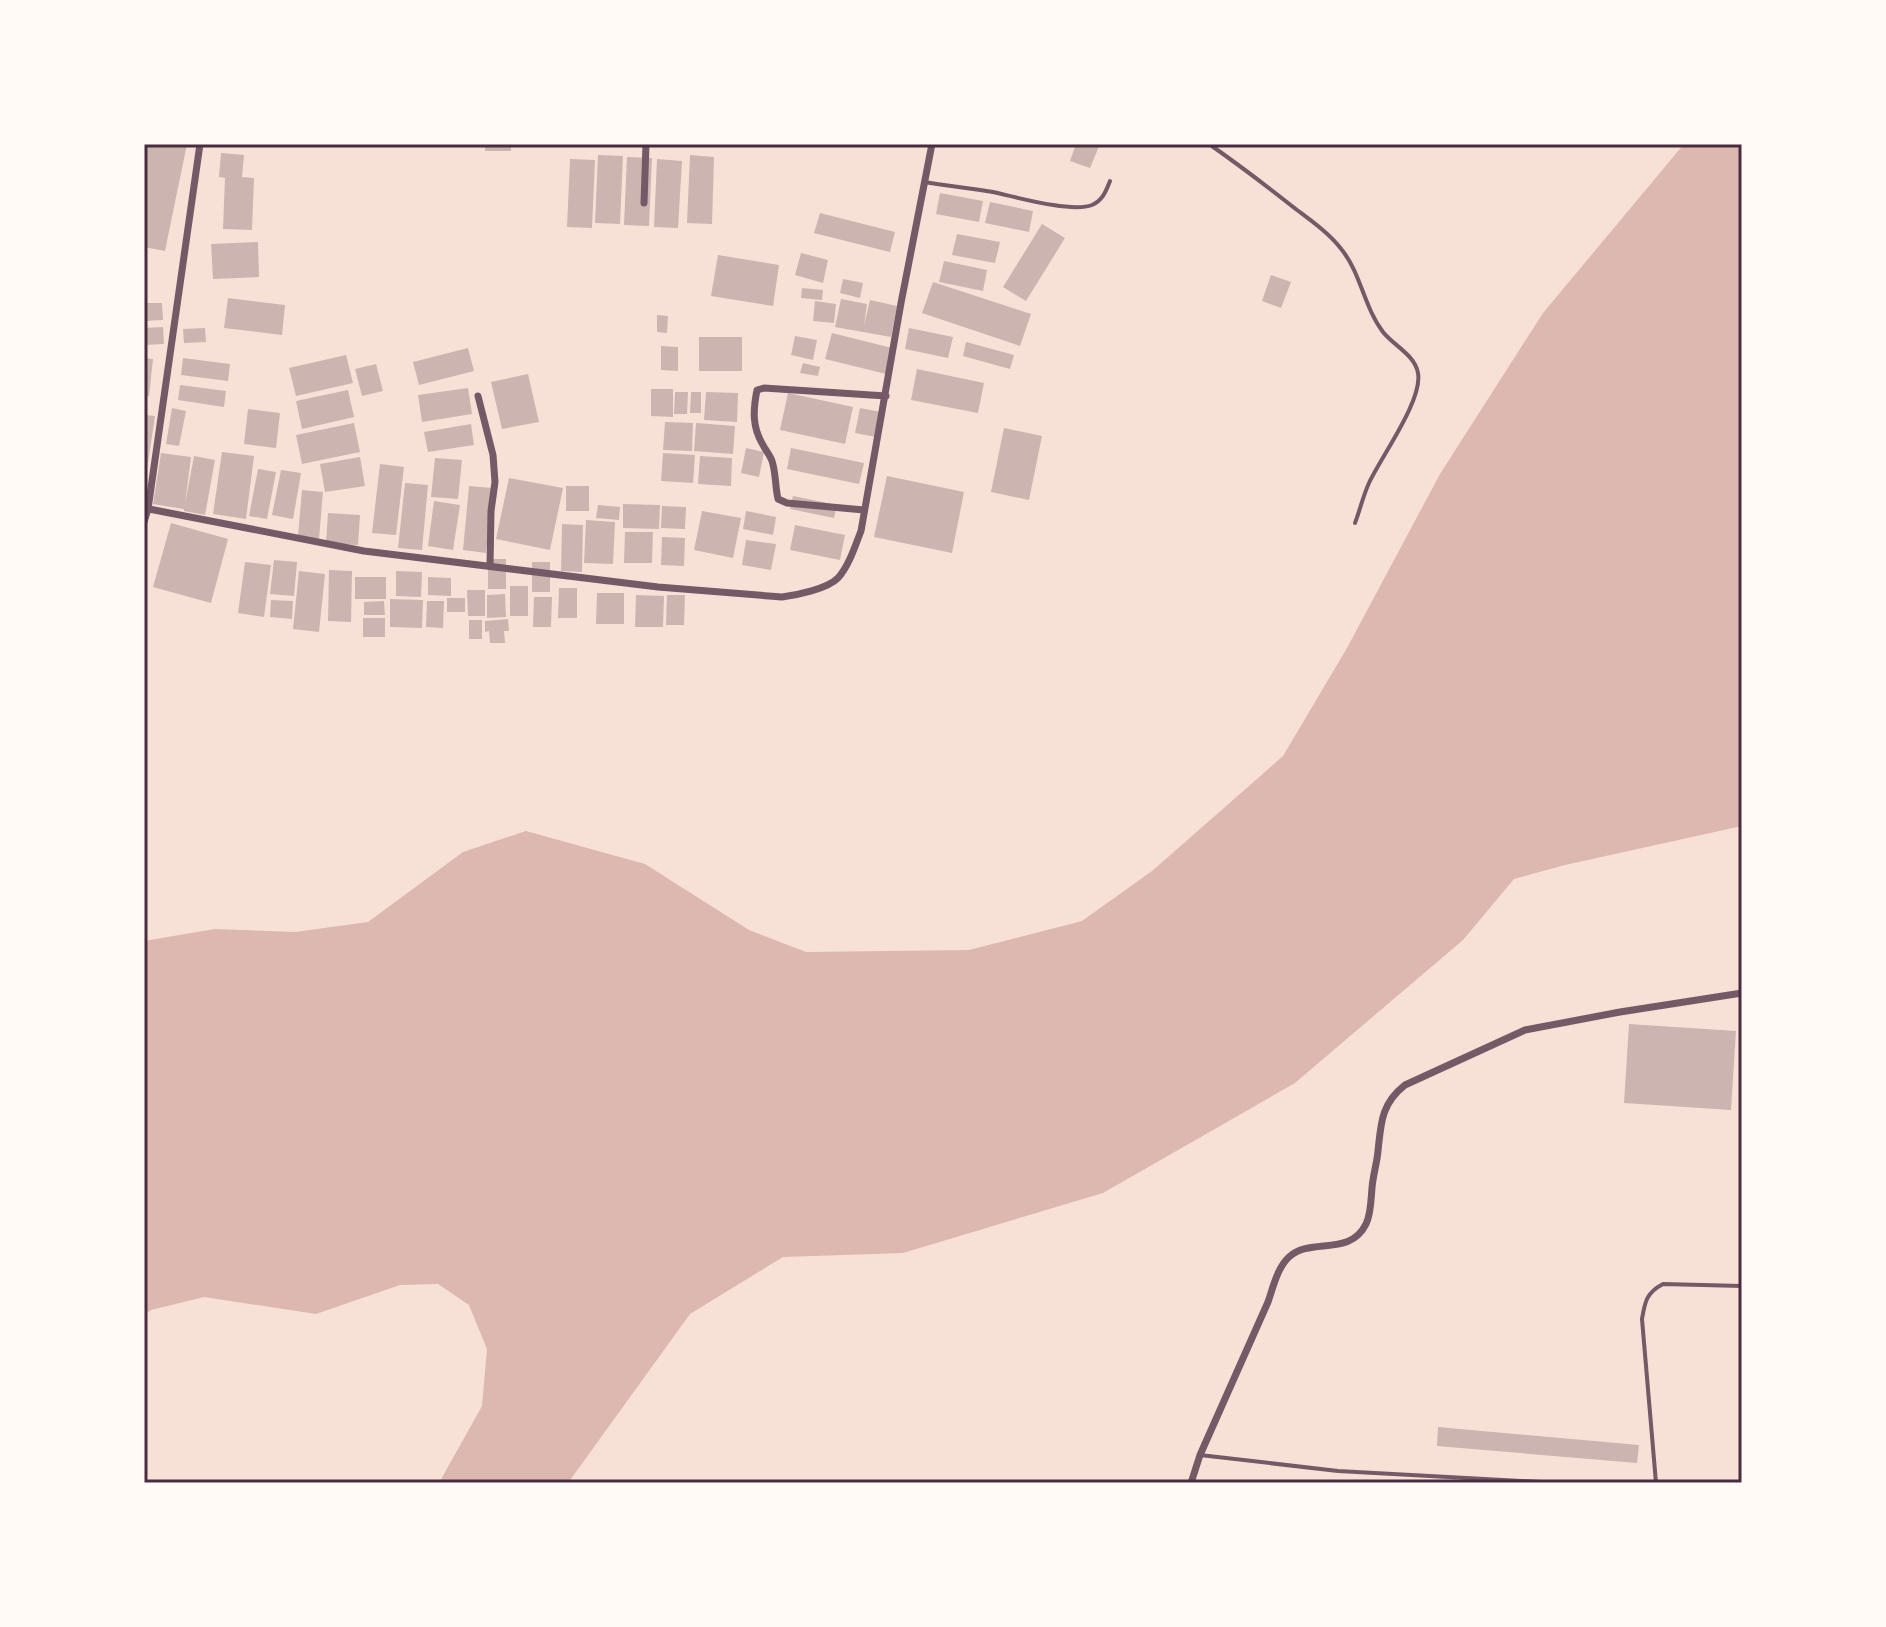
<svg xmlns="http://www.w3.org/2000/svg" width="1886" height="1627" font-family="Manrope,sans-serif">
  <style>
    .water { fill: #dcb8b0 }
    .building { fill: #ccb4b1 }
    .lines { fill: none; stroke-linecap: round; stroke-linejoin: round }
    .service { stroke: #755966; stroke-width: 4 }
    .minor { stroke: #755966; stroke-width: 7 }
    .neatline { fill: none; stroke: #4a2c40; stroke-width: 3 }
  </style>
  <rect width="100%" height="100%" fill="#f7e1d7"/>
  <!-- water -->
  <path class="water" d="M1684 144H1742V826L1565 865 1514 879 1463 940 1295 1083 1103 1193 903 1253 783 1257 690 1314 568 1483H439L482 1406 487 1349 469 1305 438 1284 400 1285 316 1314 204 1297 151 1310 144 1315V941L215 929 295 932 368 922 463 852 526 831 645 864 749 930 806 952 969 950 1082 921 1152 871 1283 756 1347 648 1440 474 1543 313Z"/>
  <!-- building -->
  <path class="building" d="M144 144H187L165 251 144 247Z
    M485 144H511V151H485Z
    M1076 144H1100L1090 168 1070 161Z
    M221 153 244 155 242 177 254 178 252 230 223 229 225 178 219 177Z
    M598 155 623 156 620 224 595 223Z
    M690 155 714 157 712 224 687 223Z
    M627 157 652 158 649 226 624 225Z
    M570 159 595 160 592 228 567 227Z
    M657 159 682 161 678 228 654 227Z
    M940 193 983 201 979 222 936 214Z
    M990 202 1033 211 1029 232 985 223Z
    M820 213 895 232 890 252 814 233Z
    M1042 224 1065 238 1026 301 1003 287Z
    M957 234 1000 242 995 263 952 255Z
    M258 242 259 277 213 279 211 244Z
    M801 253 828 260 823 283 795 275Z
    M718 255 779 265 773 306 711 296Z
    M944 261 987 270 983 291 939 282Z
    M1271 275 1291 282 1281 308 1262 301Z
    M843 279 863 283 860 298 840 293Z
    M933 282 1031 314 1020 346 922 313Z
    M802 288 823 290 822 300 801 298Z
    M228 298 285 305 282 335 224 328Z
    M841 299 867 304 864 325 870 300 897 306 891 337 835 327Z
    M815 301 836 304 834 323 813 321Z
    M144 303H162L163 320 144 321Z
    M657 315 668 316 667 333 657 332Z
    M163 327 164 344 144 345V328Z
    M205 328 206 342 184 343 183 329Z
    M909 328 953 337 948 358 905 349Z
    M832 333 892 348 886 374 825 359Z
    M795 336 817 340 813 360 791 355Z
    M699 337H742V371H699Z
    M966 342 1014 355 1010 369 963 356Z
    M661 346 678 347V371L661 370Z
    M468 348 474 371 419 385 413 362Z
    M346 355 353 383 296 396 289 368Z
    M144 358 153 359 149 396H144Z
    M183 358 230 364 228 381 181 375Z
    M803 363 820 367 818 376 800 373Z
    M376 364 383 391 362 396 355 369Z
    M917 369 984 383 978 413 911 400Z
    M528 374 539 422 502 429 491 382Z
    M180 385 226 391 224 407 178 400Z
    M468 388 472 414 422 422 418 395Z
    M651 389H673V417L651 416Z
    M348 390 354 417 302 429 296 401Z
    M675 392H688L687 414H674Z
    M691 392H701V413H690Z
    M706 392 738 393 737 422 704 420Z
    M788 393 853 407 845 444 780 430Z
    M172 408 186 411 179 446 166 444Z
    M860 408 881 412 876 437 855 433Z
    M248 409 280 413 276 448 244 444Z
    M144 415 155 416 146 476H144Z
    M665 422 693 423 692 451 663 450Z
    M354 423 360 452 302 464 296 435Z
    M696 423 735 426 733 454 694 451Z
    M471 424 474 445 428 452 424 432Z
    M1004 428 1042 436 1029 500 991 492Z
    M746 448 764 452 759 477 741 473Z
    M791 448 864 463 859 484 787 469Z
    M222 452 254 456 246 519 213 514Z
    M161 453 191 457 185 504 194 456 215 460 205 515 184 511V509L153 504Z
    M663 453 695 455 693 483 661 481Z
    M700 456 732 458 731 486 698 484Z
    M360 457 365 486 325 492 320 464Z
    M435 458 462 460 458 499 431 497Z
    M380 464 404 467 396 535 372 533Z
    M258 469 276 472 267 519 249 516Z
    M281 470 301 473 293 519 272 515Z
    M887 476 964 492 952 553 874 537Z
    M509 478 563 488 550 550 496 539Z
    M405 483 428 485 422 550 398 548Z
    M469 486 492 488 486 553 463 550Z
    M566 486H589V511H566Z
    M302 490 323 492 319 539 298 536Z
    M793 496 837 505 834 518 790 509Z
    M434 501 460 505 453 550 428 546Z
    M623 504 660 505 659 529 623 528Z
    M598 505 620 507 619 520 596 518Z
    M662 506 686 507 685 529 661 528Z
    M702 511 741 518 733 558 694 550Z
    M746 511 776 517 773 535 743 529Z
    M328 513 360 515 358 545 326 543Z
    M586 520 615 522 613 564 584 563Z
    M171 523 228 539 211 603 153 587Z
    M562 524 583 525 582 572 561 571Z
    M795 525 845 535 840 560 790 550Z
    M625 532H653L652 563H624Z
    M662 537 685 538 684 566 661 565Z
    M746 540 776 544 771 570 742 565Z
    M488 559H506V589H488Z
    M274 560 297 562 294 596 270 594Z
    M245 562 271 565 264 617 238 613Z
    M532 562H550V592H532Z
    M329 570 352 571 351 622 328 621Z
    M299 571 325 574 319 632 293 629Z
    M396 571 422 572 421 597 396 596Z
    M355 577H386V599H355Z
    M428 577 451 578V596L428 595Z
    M510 586H528V616H510Z
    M559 588H577V618H558Z
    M467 590H485V616H468Z
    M597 593H624V624H596Z
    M505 594 506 617 487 618V595Z
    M636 595 664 596 663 627H635Z
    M667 595H685L684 625H666Z
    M534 597H552L551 627H533Z
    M447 598H465V612H447Z
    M390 599 423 600 422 628 390 627Z
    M271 600 293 601 292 619 270 617Z
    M384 601 385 615H364V602Z
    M427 601H444L443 628 426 627Z
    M363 618H385V637H363Z
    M508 619 509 631H504L505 643H490L489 631 485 632V621Z
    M469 620H482V639H469Z
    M1629 1024 1736 1031 1731 1110 1624 1103Z
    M1438 1427 1639 1445 1637 1463 1437 1446Z"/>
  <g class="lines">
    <!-- service -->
    <path class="service" d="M1209 144C1239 165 1268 187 1297 210 1313 222 1330 234 1342 250 1361 274 1364 307 1383 332 1393 345 1415 355 1418 373 1423 400 1381 457 1369 483 1363 496 1360 510 1355 523
      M924 182C947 186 970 188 993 192 1016 197 1071 213 1092 205 1103 200 1106 191 1110 181
      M1200 1455 1338 1471 1560 1483
      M1656 1483 1642 1319C1645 1302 1646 1293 1663 1284L1742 1286"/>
    <!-- minor -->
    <path class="minor" d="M644 203 646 144
      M478 396 493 455 495 482 491 511 490 565
      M144 508 364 551 658 587 782 597C797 595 827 589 838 578 849 566 855 546 861 531L901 303 932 144
      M864 510 787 503 778 499C775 486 776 473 772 461 770 455 766 451 763 445 752 427 753 410 757 390L764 388 886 396
      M144 522 148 509 200 144
      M1191 1483 1200 1455 1268 1302C1273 1288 1277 1268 1289 1257 1311 1237 1350 1257 1366 1224 1371 1214 1371 1199 1372 1188 1373 1175 1377 1163 1378 1151 1381 1123 1381 1104 1405 1085L1525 1030 1620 1012 1742 993"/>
  </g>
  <!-- border -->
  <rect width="1886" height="1627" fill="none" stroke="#fffaf5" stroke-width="292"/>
  <rect x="146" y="146" width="1594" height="1335" class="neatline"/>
</svg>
